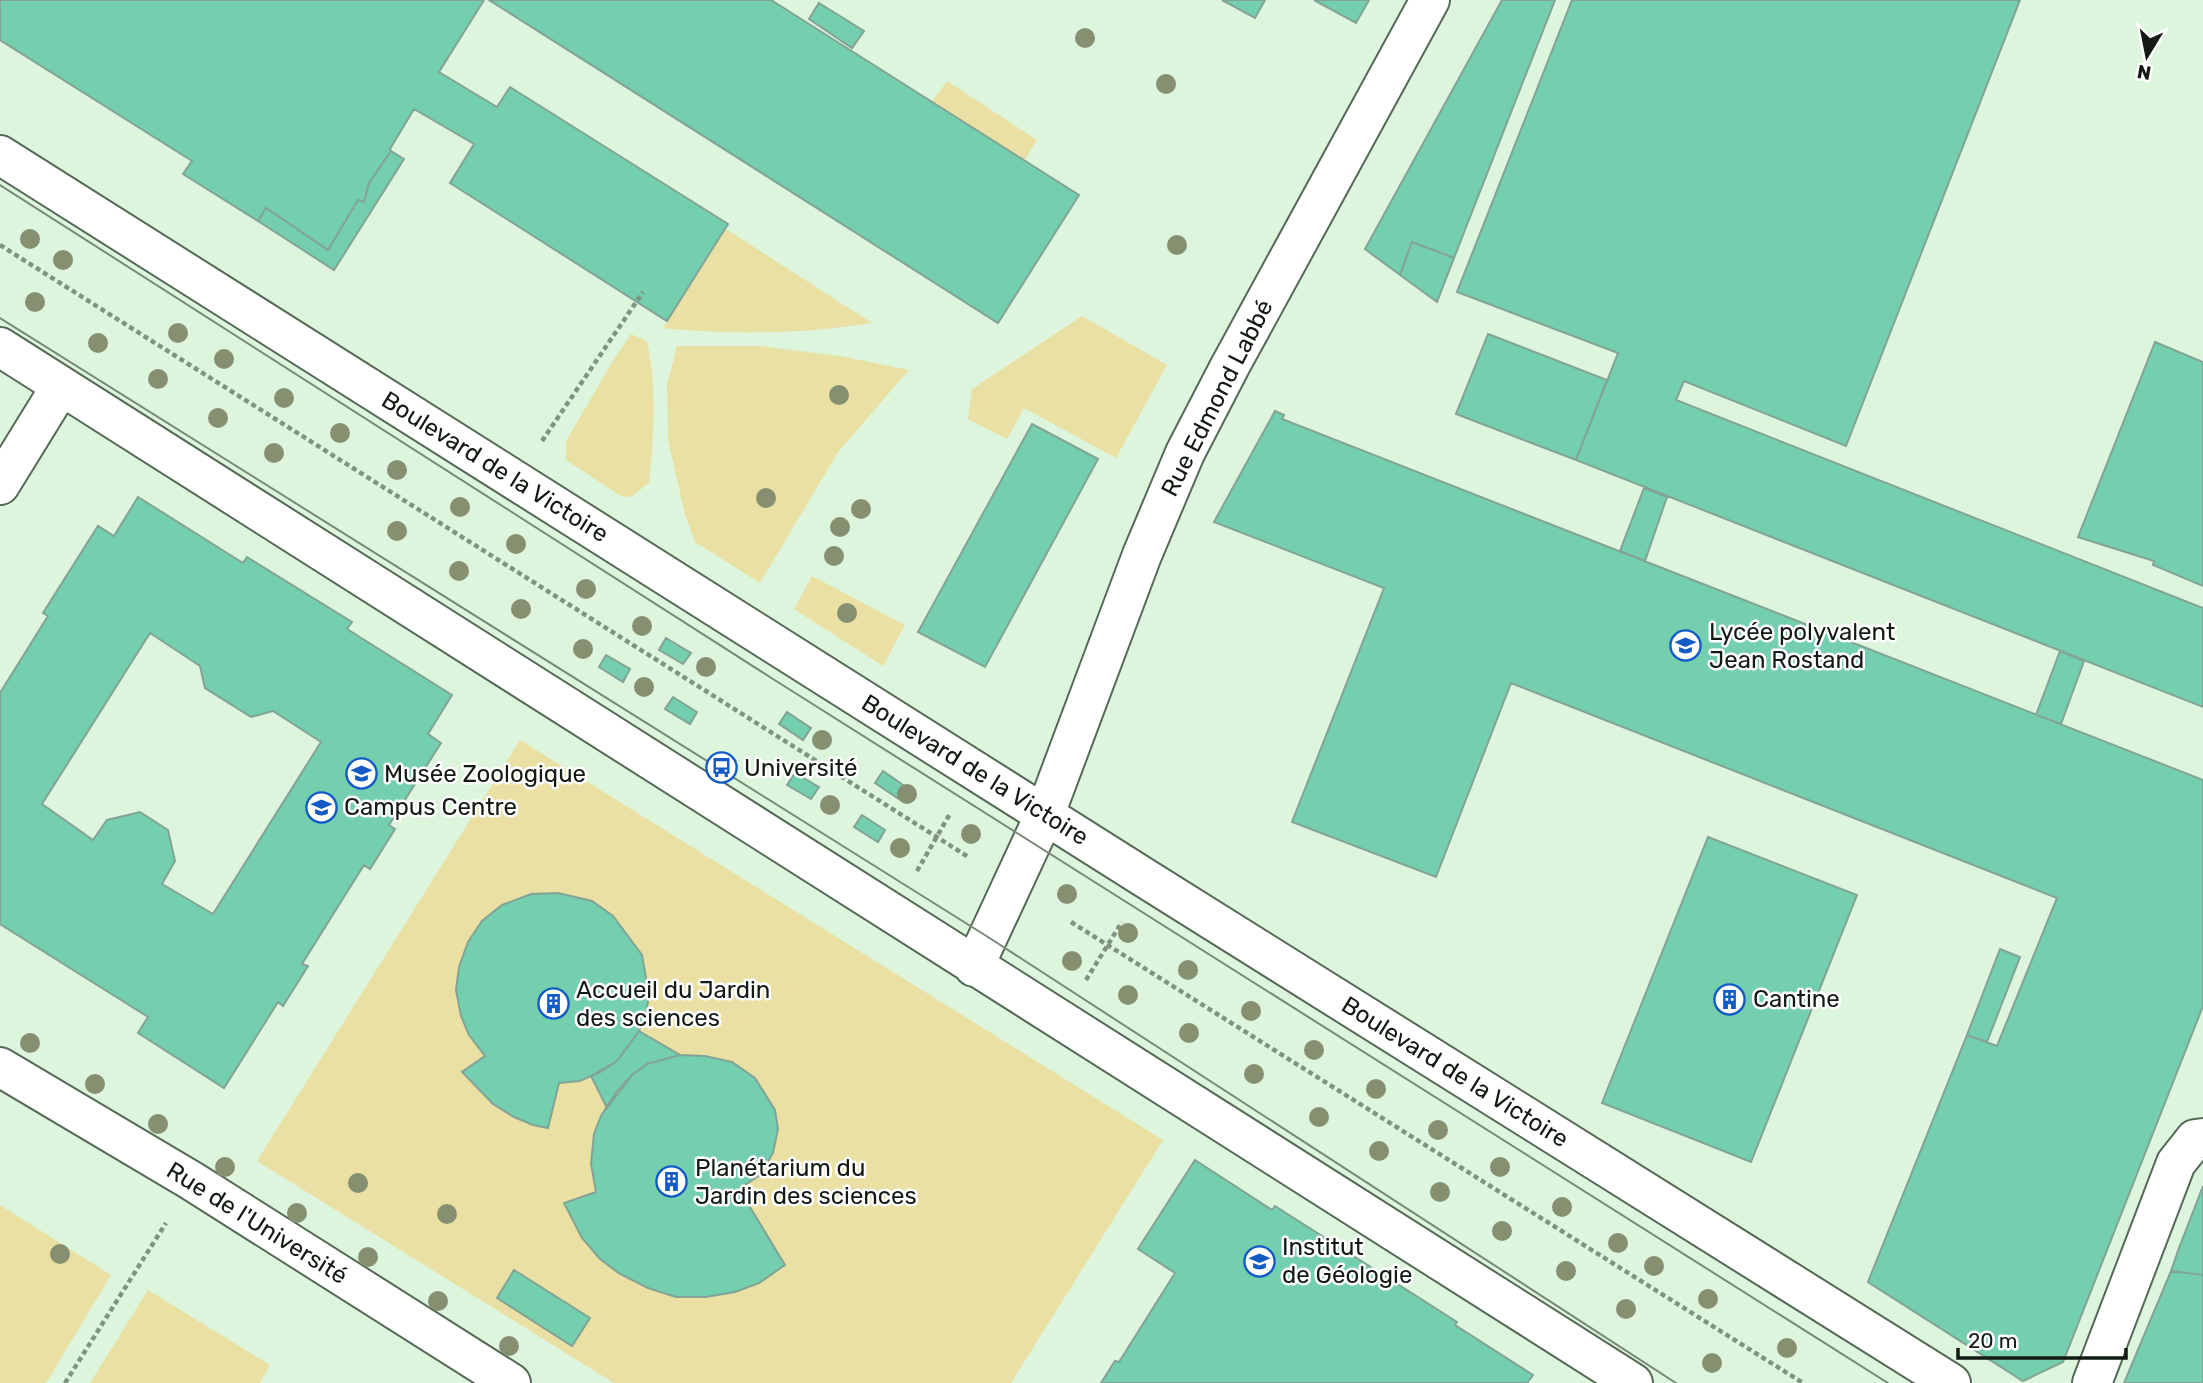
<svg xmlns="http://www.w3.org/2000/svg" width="2203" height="1383" font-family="Rubik,sans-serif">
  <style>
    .green { fill: #eae0a4 }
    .building { fill: #74cfae; stroke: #82a395; stroke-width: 2; fill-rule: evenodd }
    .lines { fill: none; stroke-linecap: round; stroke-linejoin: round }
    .minor-casing { stroke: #556a56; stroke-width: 42 }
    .path { stroke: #829282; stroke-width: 4.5; stroke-dasharray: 5 3.5; stroke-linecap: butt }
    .minor { stroke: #fff; stroke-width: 38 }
    .tram { stroke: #788878; stroke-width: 2 }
    .tree { fill: #878f71 }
    .labels { text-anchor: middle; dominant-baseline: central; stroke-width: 5; stroke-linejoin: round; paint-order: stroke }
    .street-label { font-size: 24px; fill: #121a12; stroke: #fff }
    .poi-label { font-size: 24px; fill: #121a12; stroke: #fff; text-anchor: start }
  </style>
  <rect width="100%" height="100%" fill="#ddf5dd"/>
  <!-- green -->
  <path class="green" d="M947 81 1037 140 1024 161 932 102Z
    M726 229 872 323C803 334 733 335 663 328Z
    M1082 316 1167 365 1116 458 1024 408 1007 439 968 419 972 389Z
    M631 334 647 341C657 389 654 436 649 483L631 497 621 496 566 460V441L613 361Z
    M677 346H760L840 356 909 370 838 452 760 583 695 542 685 515 668 439 667 385Z
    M812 576 905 625 883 666 794 609Z
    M520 740 1163 1140 1011 1383H614L257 1161Z
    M0 1205 111 1275 46 1383H0Z
    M148 1290 270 1365 260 1383H90Z"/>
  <!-- building -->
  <path class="building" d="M0 0H484L439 72 497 107 510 87 728 224 667 321 450 183 474 144 414 109 390 149 391 151 369 183 364 202 358 200 328 250 266 208 258 221 183 174 192 161 0 40Z
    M489 0H771L1079 195 998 323Z
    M1222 0H1265L1255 18Z
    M1314 0H1369L1356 23Z
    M1502 0H1555L1454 258 1412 242 1400 275 1365 249Z
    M1572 0H2020L1846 446 1684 381 1676 400 2203 608V707L1576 460 1618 353 1457 292Z
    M819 3 864 31 852 48 809 19Z
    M391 151 404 159 334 270 258 221 266 208 328 250 358 200 364 202 369 183Z
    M1412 242 1454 258 1437 302 1400 275Z
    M1488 334 1607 380 1576 460 1456 414Z
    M2155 342 2203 362V586L2153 565 2154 561 2078 537Z
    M1275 411 1284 415 1282 419 2203 780V1006L2063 1362 2023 1381 1868 1282 1967 1035 1997 1046 2057 898 1511 683 1436 877 1292 822 1384 588 1214 522Z
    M1032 424 1098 459 985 667 918 632Z
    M1644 488 1667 497 1645 561 1620 551Z
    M138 497 243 563 247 557 352 622 347 629 452 695 428 734 441 743 389 825 395 829 370 869 364 865 302 964 308 966 283 1006 278 1002 224 1088 138 1033 148 1017 0 924V693L48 616 43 613 98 526 114 536ZM150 633 200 666 205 688 251 717 273 711 321 742 213 914 162 884 175 861 168 830 140 812 107 820 93 840 42 804Z
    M666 638 691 653 683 664 659 650Z
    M2060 651 2084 661 2061 724 2036 715Z
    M606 655 630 669 623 682 599 667Z
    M673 697 697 712 690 724 665 709Z
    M787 712 811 728 803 740 779 724Z
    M883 771 906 787 899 799 875 783Z
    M795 773 819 787 811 799 787 785Z
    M862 815 885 830 878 842 854 827Z
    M1708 837 1857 895 1751 1162 1602 1103Z
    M558 893 592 901 613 916 642 955 649 995 646 1014 639 1031 617 1061 600 1072 580 1081 559 1083 548 1128 533 1125 514 1117 493 1104 462 1072 485 1056 469 1035 461 1016 456 990 459 967 468 942 482 921 502 905 531 894Z
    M2000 949 2020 957 1987 1042 1967 1035Z
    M639 1031 680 1055 647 1064 632 1075 607 1108 591 1076 617 1061Z
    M680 1055 705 1056 732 1062 755 1078 775 1110 778 1129 773 1153 760 1175 739 1189 785 1265 759 1283 735 1292 706 1297H676L648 1288 620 1274 600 1259 582 1238 564 1203 596 1192 591 1164 594 1134 601 1116 617 1091 632 1075 647 1064Z
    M1195 1160 1272 1210 1275 1206 1457 1322 1455 1325 1533 1375 1527 1383H1101L1115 1361 1119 1362 1175 1273 1138 1249Z
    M2203 1186V1275L2171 1271 2179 1248Z
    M514 1270 590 1318 572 1346 497 1298Z
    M2171 1271 2203 1275V1383H2124Z"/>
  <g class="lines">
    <defs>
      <path id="minor" d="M0 155 1148 880 1951 1383
        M0 347 1633 1383
        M0 485 61 386
        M974 967 1045 814 1142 555 1185 453 1230 366 1430 0
        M0 1067 192 1181 511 1383
        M2092 1383 2176 1163 2195 1139 2203 1138"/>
    </defs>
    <!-- minor casing -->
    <use href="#minor" class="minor-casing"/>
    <!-- path -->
    <path class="path" d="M0 245 970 858
      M542 441 643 292
      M917 871 951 812
      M1071 922 1803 1383
      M1086 980 1122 922
      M65 1383 166 1223"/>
    <!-- minor -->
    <use href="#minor" class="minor"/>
    <!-- tram -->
    <path class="tram" d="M0 185 773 679 1888 1383
      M0 318 988 937 1676 1383"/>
  </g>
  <!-- trees -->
  <g class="tree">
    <circle cx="1085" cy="38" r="10"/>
    <circle cx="1166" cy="84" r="10"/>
    <circle cx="30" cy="239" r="10"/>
    <circle cx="1177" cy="245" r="10"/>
    <circle cx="63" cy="260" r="10"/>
    <circle cx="35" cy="302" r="10"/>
    <circle cx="178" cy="333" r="10"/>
    <circle cx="98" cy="343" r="10"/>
    <circle cx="224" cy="359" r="10"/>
    <circle cx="158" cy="379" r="10"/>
    <circle cx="839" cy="395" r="10"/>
    <circle cx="284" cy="398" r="10"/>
    <circle cx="218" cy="418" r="10"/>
    <circle cx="340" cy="433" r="10"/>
    <circle cx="274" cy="453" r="10"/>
    <circle cx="397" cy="470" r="10"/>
    <circle cx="766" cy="498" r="10"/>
    <circle cx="460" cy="507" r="10"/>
    <circle cx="861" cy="509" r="10"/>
    <circle cx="840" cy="527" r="10"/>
    <circle cx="397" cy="531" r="10"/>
    <circle cx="516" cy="544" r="10"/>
    <circle cx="834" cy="556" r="10"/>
    <circle cx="459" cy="571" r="10"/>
    <circle cx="586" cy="589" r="10"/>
    <circle cx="521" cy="609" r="10"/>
    <circle cx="847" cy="613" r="10"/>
    <circle cx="642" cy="626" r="10"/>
    <circle cx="583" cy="649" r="10"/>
    <circle cx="706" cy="667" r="10"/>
    <circle cx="644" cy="687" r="10"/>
    <circle cx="822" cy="740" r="10"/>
    <circle cx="907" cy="794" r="10"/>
    <circle cx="830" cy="805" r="10"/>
    <circle cx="971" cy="834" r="10"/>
    <circle cx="900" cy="848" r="10"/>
    <circle cx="1067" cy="894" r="10"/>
    <circle cx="1128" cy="933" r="10"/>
    <circle cx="1072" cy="961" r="10"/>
    <circle cx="1188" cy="970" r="10"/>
    <circle cx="1128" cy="995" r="10"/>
    <circle cx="1251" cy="1011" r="10"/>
    <circle cx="1189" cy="1033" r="10"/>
    <circle cx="30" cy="1043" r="10"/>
    <circle cx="1314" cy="1050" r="10"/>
    <circle cx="1254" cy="1074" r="10"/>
    <circle cx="95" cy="1084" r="10"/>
    <circle cx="1376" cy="1089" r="10"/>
    <circle cx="1319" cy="1117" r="10"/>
    <circle cx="158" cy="1124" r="10"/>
    <circle cx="1438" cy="1130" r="10"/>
    <circle cx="1379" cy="1151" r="10"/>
    <circle cx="225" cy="1167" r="10"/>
    <circle cx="1500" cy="1167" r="10"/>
    <circle cx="358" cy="1183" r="10"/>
    <circle cx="1440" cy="1192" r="10"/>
    <circle cx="1562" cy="1207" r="10"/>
    <circle cx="297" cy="1213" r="10"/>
    <circle cx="447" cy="1214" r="10"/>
    <circle cx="1502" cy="1231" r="10"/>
    <circle cx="1618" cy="1243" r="10"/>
    <circle cx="60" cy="1254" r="10"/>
    <circle cx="368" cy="1257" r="10"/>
    <circle cx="1654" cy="1266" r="10"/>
    <circle cx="1566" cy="1271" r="10"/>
    <circle cx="1708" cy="1299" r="10"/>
    <circle cx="438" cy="1301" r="10"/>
    <circle cx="1626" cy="1309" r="10"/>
    <circle cx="509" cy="1346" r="10"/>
    <circle cx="1787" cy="1348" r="10"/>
    <circle cx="1712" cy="1363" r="10"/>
  </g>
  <!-- icons -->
  <defs>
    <symbol id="school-ring" viewBox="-11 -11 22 22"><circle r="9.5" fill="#fff" stroke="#125ac5" stroke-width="1.5"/><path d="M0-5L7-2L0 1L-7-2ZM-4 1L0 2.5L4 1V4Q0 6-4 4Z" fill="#125ac5"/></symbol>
    <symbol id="bus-ring" viewBox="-11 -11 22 22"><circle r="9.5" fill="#fff" stroke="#125ac5" stroke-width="1.5"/><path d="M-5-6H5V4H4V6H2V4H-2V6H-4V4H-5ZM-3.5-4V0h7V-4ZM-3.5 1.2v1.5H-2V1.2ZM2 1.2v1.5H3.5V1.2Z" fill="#125ac5"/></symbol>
    <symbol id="university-ring" viewBox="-11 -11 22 22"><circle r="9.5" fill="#fff" stroke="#125ac5" stroke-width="1.5"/><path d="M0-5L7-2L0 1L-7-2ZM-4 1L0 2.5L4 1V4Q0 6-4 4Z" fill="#125ac5"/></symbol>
    <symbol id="building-ring" viewBox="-11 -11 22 22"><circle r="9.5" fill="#fff" stroke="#125ac5" stroke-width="1.5"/><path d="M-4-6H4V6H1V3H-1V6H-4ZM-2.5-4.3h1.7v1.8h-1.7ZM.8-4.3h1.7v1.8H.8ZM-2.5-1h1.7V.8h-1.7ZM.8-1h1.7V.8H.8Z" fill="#125ac5"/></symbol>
  </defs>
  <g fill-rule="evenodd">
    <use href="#school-ring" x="1668" y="628" width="35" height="35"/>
    <use href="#bus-ring" x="704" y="750" width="35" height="35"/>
    <use href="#university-ring" x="344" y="756" width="35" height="35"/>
    <use href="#university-ring" x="304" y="790" width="35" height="35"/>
    <use href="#building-ring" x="1712" y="982" width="35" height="35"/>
    <use href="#building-ring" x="536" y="986" width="35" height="35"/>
    <use href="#building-ring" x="654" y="1164" width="35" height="35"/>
    <use href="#university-ring" x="1242" y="1244" width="35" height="35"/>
  </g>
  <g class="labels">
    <!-- street labels -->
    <g class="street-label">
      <text transform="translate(1217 398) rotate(-63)">Rue Edmond Labbé</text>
      <text transform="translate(495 467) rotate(32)">Boulevard de la Victoire</text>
      <text transform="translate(975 770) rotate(32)">Boulevard de la Victoire</text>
      <text transform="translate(1455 1072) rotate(32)">Boulevard de la Victoire</text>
      <text transform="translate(257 1223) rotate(32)">Rue de l'Université</text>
    </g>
    <!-- poi labels -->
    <g class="poi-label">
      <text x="1709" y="632">Lycée polyvalent<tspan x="1709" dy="28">Jean Rostand</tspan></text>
      <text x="744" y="768">Université</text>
      <text x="384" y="774">Musée Zoologique</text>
      <text x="344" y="807">Campus Centre</text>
      <text x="576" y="990">Accueil du Jardin<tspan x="576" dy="28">des sciences</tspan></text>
      <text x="1753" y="999">Cantine</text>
      <text x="695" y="1168">Planétarium du<tspan x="695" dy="28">Jardin des sciences</tspan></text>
      <text x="1282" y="1247">Institut<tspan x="1282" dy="28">de Géologie</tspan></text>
    </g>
  </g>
  <!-- north arrow -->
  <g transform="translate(2147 56) rotate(190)" stroke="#ffffff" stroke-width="5" paint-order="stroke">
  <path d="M0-5L12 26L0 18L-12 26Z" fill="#121a12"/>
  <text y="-10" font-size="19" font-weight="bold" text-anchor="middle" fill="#121a12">N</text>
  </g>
  <!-- scale -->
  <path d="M1958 1348v10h168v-10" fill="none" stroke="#121a12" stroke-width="3.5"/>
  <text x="1968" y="1348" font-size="21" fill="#121a12" stroke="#ffffff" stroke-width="5" paint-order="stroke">20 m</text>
</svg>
